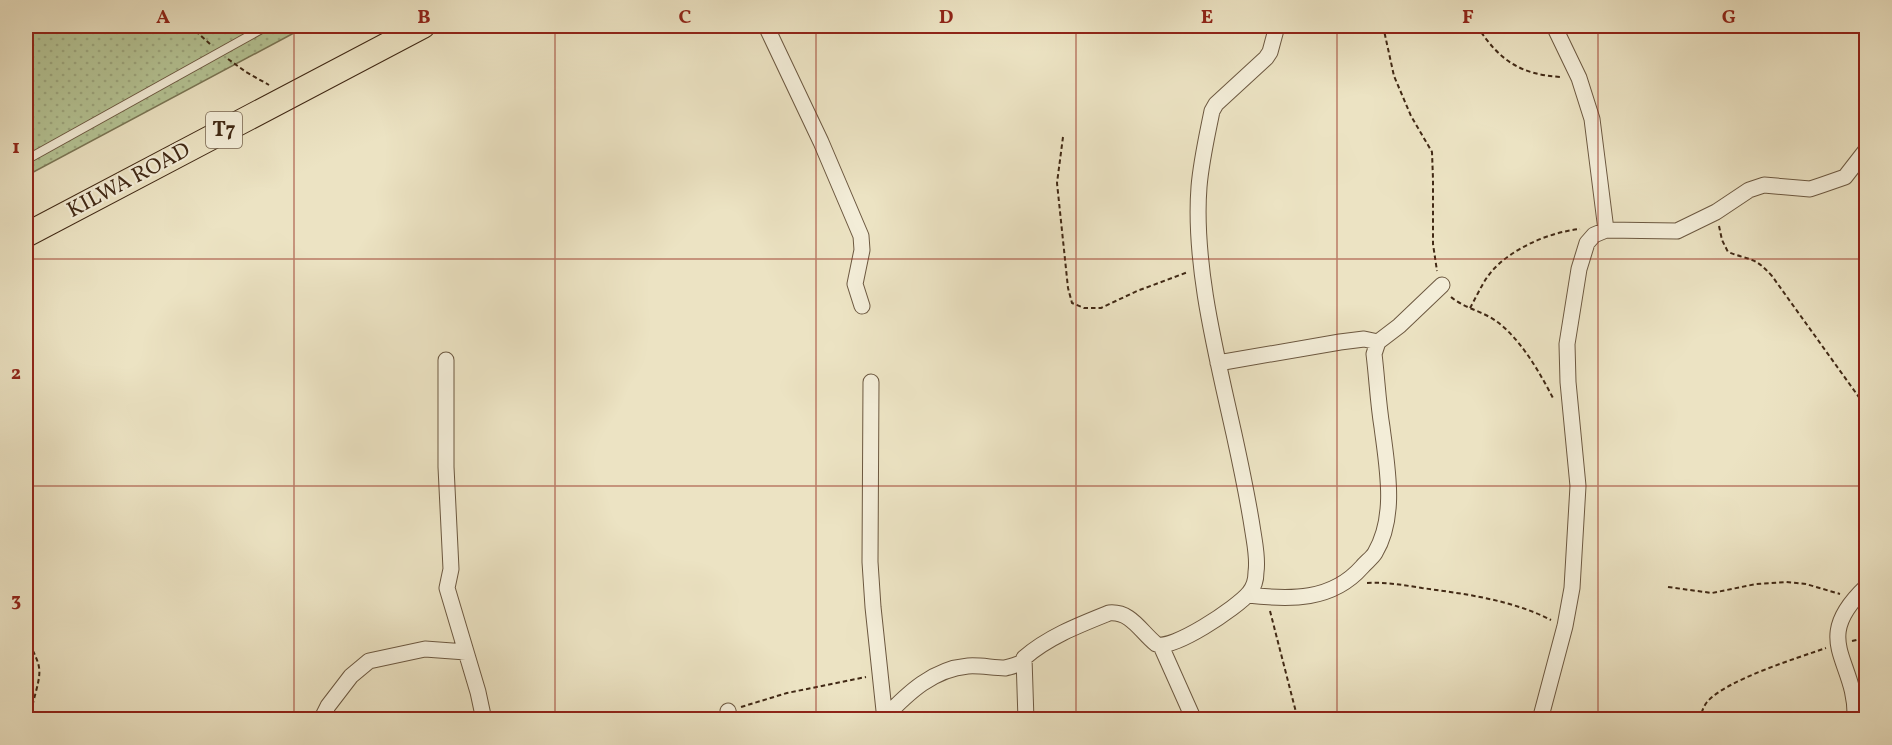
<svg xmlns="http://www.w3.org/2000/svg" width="1892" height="745" font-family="Vollkorn,serif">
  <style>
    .grass { fill: url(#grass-dots); stroke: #7b7655; stroke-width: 1.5 }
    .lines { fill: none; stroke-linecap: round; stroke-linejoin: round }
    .service-casing { stroke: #6c5840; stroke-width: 10 }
    .minor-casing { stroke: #6c5840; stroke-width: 17 }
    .trunk-casing { stroke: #412915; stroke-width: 26 }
    .path { stroke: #412915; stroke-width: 2; stroke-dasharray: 4.5 3; stroke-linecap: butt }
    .service { stroke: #f3edd8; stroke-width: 8 }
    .minor { stroke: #f3edd8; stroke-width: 15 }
    .trunk { stroke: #ece3c3; stroke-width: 24 }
    .grid { fill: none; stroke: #8f2418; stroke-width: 1.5; stroke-opacity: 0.55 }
    .labels { text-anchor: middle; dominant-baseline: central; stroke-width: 4.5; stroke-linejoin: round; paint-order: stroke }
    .shield { fill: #f3edd8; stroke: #766450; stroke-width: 1.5 }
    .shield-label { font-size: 21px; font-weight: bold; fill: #412915 }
    .street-label { font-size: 22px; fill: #412915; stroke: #f3edd8 }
    .neatline { fill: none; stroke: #8f2418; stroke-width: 2 }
    .grid-label { font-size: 20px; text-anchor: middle; font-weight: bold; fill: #8f2418 }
  </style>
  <defs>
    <pattern id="grass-dots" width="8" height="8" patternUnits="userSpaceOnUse" patternTransform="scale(1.5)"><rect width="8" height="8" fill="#b5c495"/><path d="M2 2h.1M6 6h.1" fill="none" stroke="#9da880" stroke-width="1.8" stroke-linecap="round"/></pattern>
  </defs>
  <rect width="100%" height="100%" fill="#ece3c3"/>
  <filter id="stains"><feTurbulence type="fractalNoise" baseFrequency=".00333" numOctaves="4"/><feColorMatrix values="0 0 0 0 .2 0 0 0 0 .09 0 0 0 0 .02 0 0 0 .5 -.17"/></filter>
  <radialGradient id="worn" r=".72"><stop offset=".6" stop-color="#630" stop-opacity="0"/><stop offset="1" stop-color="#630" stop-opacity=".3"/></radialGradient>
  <!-- grass -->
  <path class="grass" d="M26 26H307L26 176Z"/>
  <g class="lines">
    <defs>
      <path id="service" d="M26 160 267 26"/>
      <path id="minor" d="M766 26 821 142 861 236 862 250 855 284 862 306
        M1554 26 1579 78 1592 119 1606 230
        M446 360V467L451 569 447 588 478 692 484 720
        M1218 363 1340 342 1364 339 1378 342
        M871 382 870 562 873 607 885 720
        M1248 595C1290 600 1332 601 1362 567 1366 562 1372 558 1375 553 1397 516 1387 467 1382 427 1378 403 1377 378 1374 354L1378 342 1399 326 1442 285
        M1161 646 1194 720
        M728 711 730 720
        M26 716 32 720
        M885 717C908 693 933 669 968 666 980 665 993 668 1005 668 1011 667 1018 664 1024 662
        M321 720 328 706 351 676 369 661 425 649 466 652
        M1026 720 1024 658C1048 637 1079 625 1109 613 1131 611 1140 631 1156 644 1171 652 1238 607 1249 593 1254 587 1256 580 1256 572 1258 559 1255 545 1253 532 1248 499 1241 466 1234 434 1217 357 1193 265 1199 187 1201 162 1207 136 1212 111L1216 104 1266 58 1270 52 1277 26
        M1540 720 1565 626 1572 588 1578 486 1568 382 1567 344 1579 269 1587 243 1594 235 1606 230 1677 231 1716 212 1749 190 1764 185 1810 189 1822 185 1845 177 1866 150
        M1855 720C1858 660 1808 642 1866 587"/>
      <path id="trunk" d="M26 235 423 26"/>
    </defs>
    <!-- service casing -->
    <use href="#service" class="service-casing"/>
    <!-- minor casing -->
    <use href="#minor" class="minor-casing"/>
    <!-- trunk casing -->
    <use href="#trunk" class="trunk-casing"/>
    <!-- path -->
    <path class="path" d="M190 26 210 44
      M1383 26 1394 76 1411 116 1432 152 1433 179V244L1437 271
      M1477 26C1499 60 1520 75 1562 77
      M228 59 246 72 269 85
      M1063 137 1057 183 1068 288 1072 303 1084 308H1101L1137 291 1188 272
      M1719 226 1722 240 1728 252C1751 261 1754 256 1772 276L1866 407
      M1451 297C1464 308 1482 311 1496 321 1521 339 1540 373 1554 400
      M1470 308C1477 296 1483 281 1492 271 1512 248 1550 232 1580 229
      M1367 583C1387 582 1403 585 1422 588 1466 594 1512 600 1551 620
      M1668 587 1712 593 1756 584 1786 582 1806 584 1840 594
      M1270 611 1298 720
      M26 637C43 670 42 668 33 703
      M1852 641 1866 638
      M741 707 787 693 866 677
      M1700 720C1701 714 1703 707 1707 702 1726 680 1797 658 1826 648"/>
    <!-- service -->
    <use href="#service" class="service"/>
    <!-- minor -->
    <use href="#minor" class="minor"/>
    <!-- trunk -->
    <use href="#trunk" class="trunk"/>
  </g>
  <!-- grid -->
  <path class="grid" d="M294 26V720M555 26V720M816 26V720M1076 26V720M1337 26V720M1598 26V720M26 259H1866M26 486H1866"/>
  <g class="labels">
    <!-- shield labels -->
    <rect class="shield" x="206" y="112" width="36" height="36" rx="4.5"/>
    <g class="shield-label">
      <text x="224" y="130">T7</text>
    </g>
    <!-- street labels -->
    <g class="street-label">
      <text transform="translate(129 181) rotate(-28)">KILWA ROAD</text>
    </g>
  </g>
  <!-- margin -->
  <rect width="1892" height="745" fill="none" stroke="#ece3c3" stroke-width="66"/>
  <rect x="33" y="33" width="1826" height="679" class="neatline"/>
  <g class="grid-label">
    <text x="163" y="23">A</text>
    <text x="424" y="23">B</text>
    <text x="685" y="23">C</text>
    <text x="946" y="23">D</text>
    <text x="1207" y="23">E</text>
    <text x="1468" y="23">F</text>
    <text x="1729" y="23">G</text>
    <text x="16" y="153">1</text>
    <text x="16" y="379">2</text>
    <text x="16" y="606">3</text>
  </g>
  <rect width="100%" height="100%" filter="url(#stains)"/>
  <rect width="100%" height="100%" fill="url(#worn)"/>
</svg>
